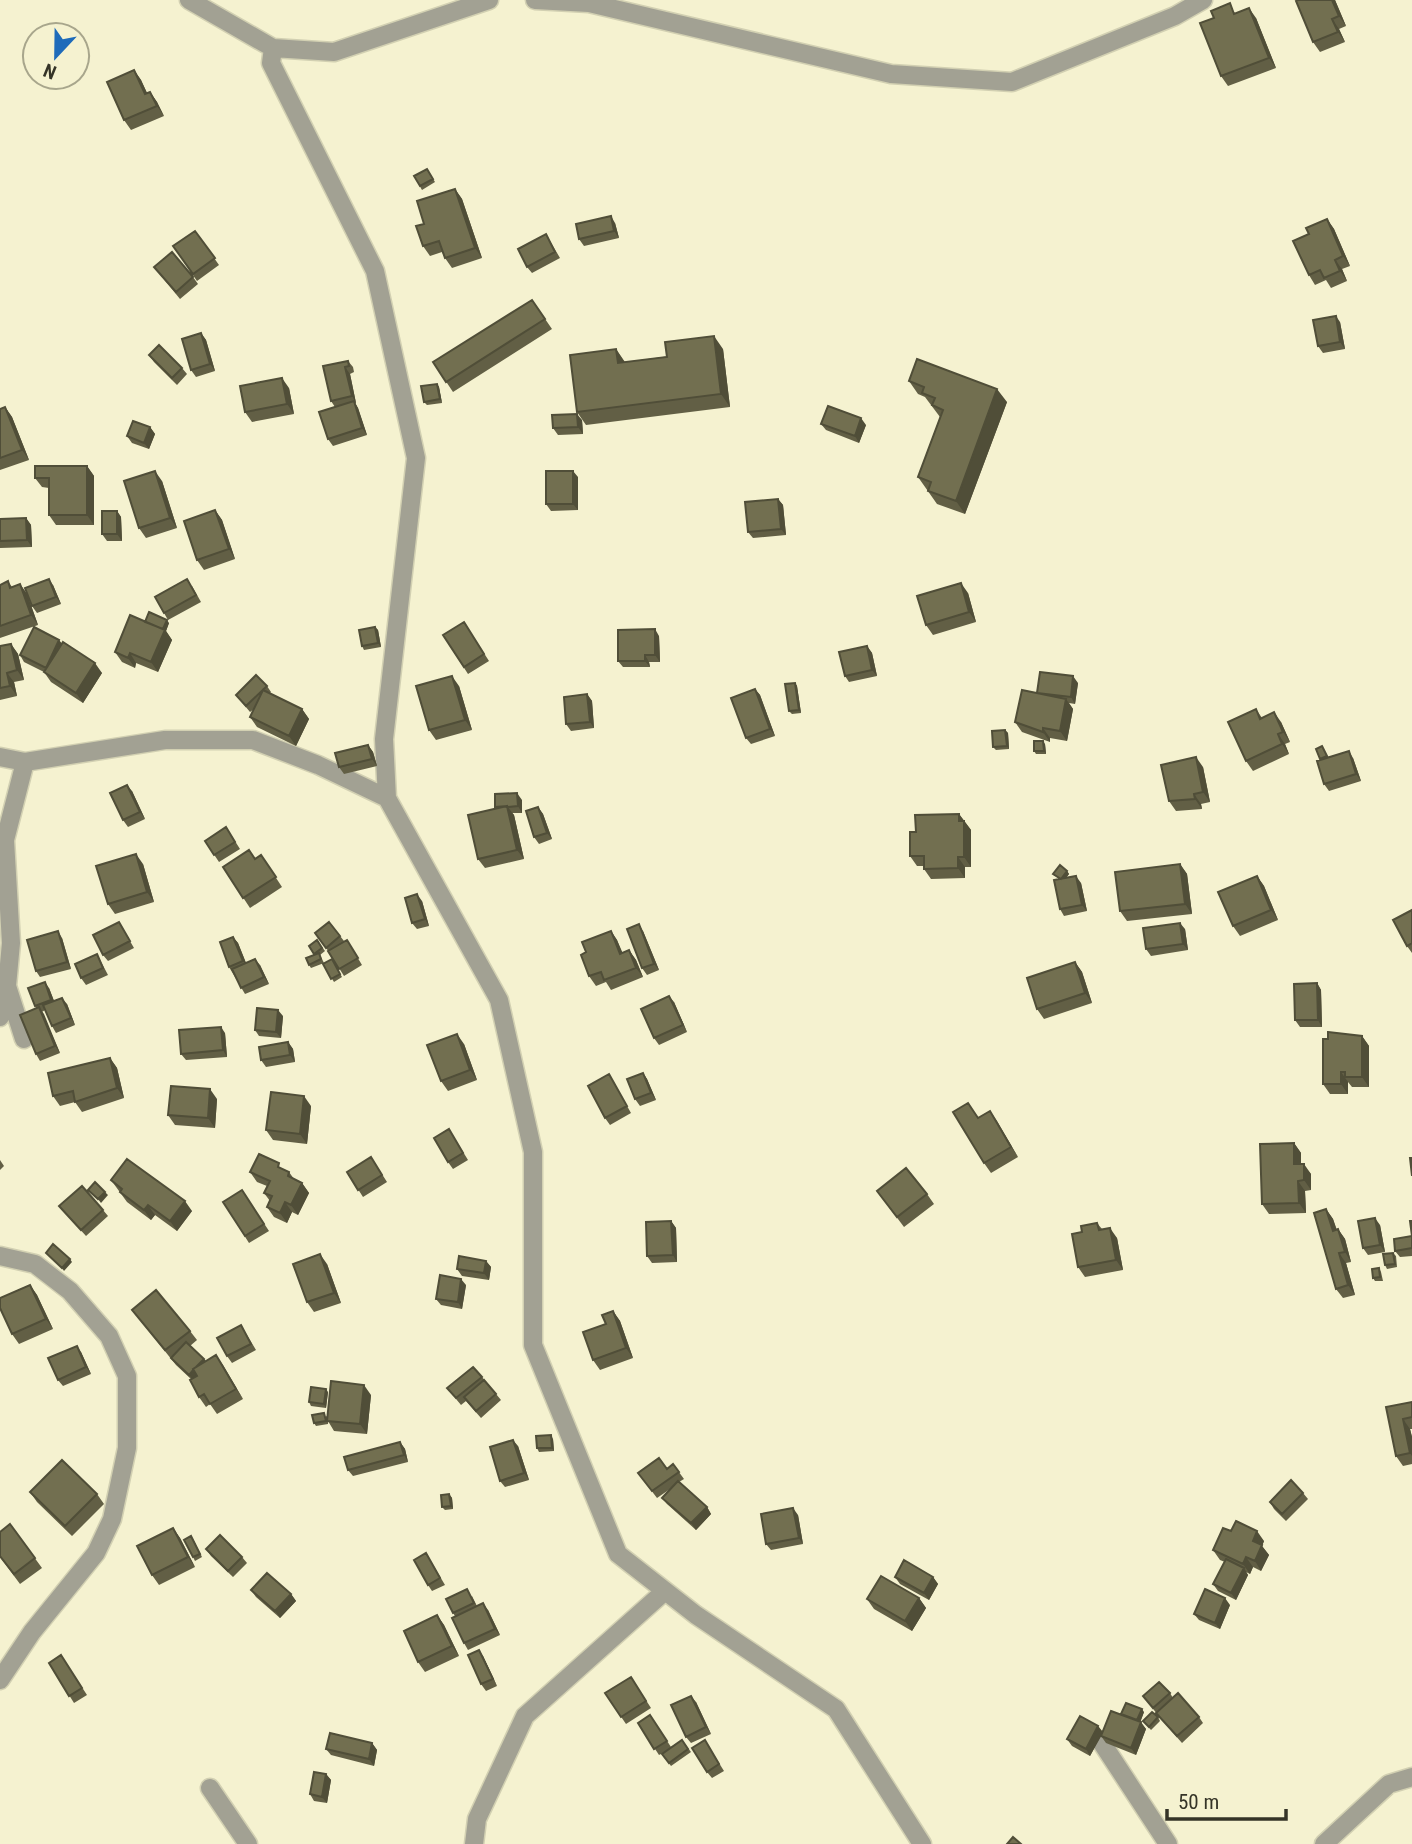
<svg xmlns="http://www.w3.org/2000/svg" width="1412" height="1844" font-family="'Roboto Condensed',sans-serif">
  <style>
    .lines { fill: none; stroke-linecap: round; stroke-linejoin: round }
    .street-casing { stroke: #d2d0b2; stroke-width: 21 }
    .street { stroke: #a2a193; stroke-width: 18 }
    .wall { fill: #625f45 }
    .shaded-wall { fill: #504e38 }
    .building { fill: #726f50; stroke: #504e38; stroke-width: 2 }
  </style>
  <rect width="100%" height="100%" fill="#f5f2d0"/>
  <g class="lines">
    <defs>
      <path id="street" d="M189 0 273 48 334 52 489 0
        M535 0 589 3 891 74 1012 82 1175 16 1203 0
        M273 48 271 63 375 271 416 458 384 739 387 798 499 1000 533 1152V1345L618 1554 696 1615 836 1709 922 1844
        M0 757 25 762 165 740H253L318 765 387 798
        M0 1017 7 989
        M24 1039 7 986 11 943 5 840 25 762
        M0 1256 35 1264 70 1291 109 1336 127 1376V1448L112 1519 96 1553 32 1632 0 1680
        M1102 1743 1168 1844
        M210 1788 248 1844
        M474 1844 477 1819 525 1716 665 1591
        M1324 1844 1389 1784 1412 1777"/>
    </defs>
    <!-- street casing -->
    <use href="#street" class="street-casing"/>
    <!-- street -->
    <use href="#street" class="street"/>
  </g>
  <!-- wall -->
  <path class="wall" d="M1298 0H1335L1346 26 1339 29 1345 42 1320 52 1313 42Z
    M1237 13 1256 18 1276 68 1228 86 1221 76Z
    M134 70 141 80 147 93 150 92 157 102 164 116 131 130 124 120Z
    M427 169 435 182 422 190 414 176Z
    M455 189 462 199 482 258 452 268 445 258 442 252 430 256 423 246 424 224Z
    M1327 219 1334 229 1350 266 1342 269 1347 281 1331 288 1326 280 1315 285 1309 275V234Z
    M615 223 619 238 584 246 579 239Z
    M195 231 219 265 197 281 173 246Z
    M546 234 560 258 532 273 527 267Z
    M154 267 193 277 198 284 180 299Z
    M532 300 552 329 453 392 433 362Z
    M1340 322 1345 349 1323 353 1318 346Z
    M201 333 206 340 215 371 196 377 191 370Z
    M616 349 625 362 723 349 730 407 586 425 577 412Z
    M149 355 182 368 187 374 177 385 154 362Z
    M348 361 353 367 354 372 350 374 356 403H355L358 408 367 435 333 446 328 439 335 407 331 401Z
    M909 381 1007 402 965 514 937 504 918 477 940 417 925 397 918 394Z
    M437 384 439 387 442 403 427 405 424 402Z
    M289 388 294 414 252 422 245 412Z
    M5 407 12 417 29 460 0 470V409Z
    M582 420 583 434 558 435 553 428Z
    M821 424 866 425 859 443 826 430Z
    M150 427 155 434 149 449 132 443 127 436Z
    M87 466 94 476V525H56L49 515V488L42 487 35 478Z
    M578 477V510L551 511 546 504Z
    M162 481 177 528 146 538 139 528Z
    M778 499 783 505 786 535 753 538 748 532Z
    M215 510 222 520 235 559 204 570 197 560Z
    M117 511 121 517 122 541H107L102 534Z
    M26 518 31 525 32 547 0 548V519Z
    M8 581 12 587 20 584 27 594 38 625 0 638V585Z
    M53 585 61 604 37 613 32 606Z
    M192 586 201 602 168 620 164 613Z
    M968 593 976 622 933 635 926 625Z
    M145 622 169 623 166 631 172 640 158 672 136 663 135 668 122 662 115 652Z
    M464 622 489 661 468 674 443 635Z
    M375 627 378 630 381 647 364 650 362 646Z
    M659 636 660 662H649L650 667H623L618 661Z
    M59 640 62 644 102 673 83 703 51 682 44 672 24 662 20 655Z
    M11 644 18 654 24 680 14 682 17 696 0 700V646Z
    M867 646 872 653 877 676 849 682 845 676Z
    M795 683 797 686 801 713 792 714 789 711Z
    M1078 683 1075 704 1069 703 1073 709 1067 741 1050 738V742L1022 732 1015 722 1037 693Z
    M267 686 271 692 270 693 302 709 309 719 296 746 257 727 250 717 254 709 250 712 236 695Z
    M459 686 472 730 436 740 429 730Z
    M755 689 760 695 775 736 751 744 746 738Z
    M587 694 592 701 594 728 571 731 566 724Z
    M1256 709 1262 718 1281 722 1290 742 1285 744 1289 754 1253 771 1246 761Z
    M1005 730 1008 733 1009 749 996 750 993 747Z
    M1045 744 1046 754H1036L1034 751Z
    M368 745 373 752 377 766 344 774 339 767Z
    M1322 746 1328 757 1353 758 1361 781 1329 791 1324 784 1321 760Z
    M1203 767 1210 802 1201 804 1202 809 1176 811 1169 801Z
    M132 791 145 819 128 827 123 820Z
    M522 800V813H512L514 815 524 859 485 868 478 859 496 808 495 807Z
    M538 807 543 814 552 839 539 844 534 837Z
    M959 814 971 830V867H965V878L931 879 924 869V866H917L910 856 916 832Z
    M226 827 240 849 219 862 205 841Z
    M261 855 282 887 250 908 223 867 255 859Z
    M143 864 154 902 115 914 108 904Z
    M1180 864 1187 874 1192 914 1127 921 1120 911Z
    M1067 871 1069 874 1066 878 1081 883 1087 911 1064 916 1060 909 1059 879 1053 874Z
    M1257 876 1264 886 1278 920 1240 936 1233 926Z
    M422 901 429 926 417 929 412 923Z
    M1412 910V953L1407 946Z
    M119 922 134 948 108 961 103 955Z
    M329 922 344 941 347 940 362 965 344 976 329 952 315 933Z
    M1185 929 1188 950 1151 956 1146 949Z
    M611 931 617 940 622 953 629 950 636 960 643 977 611 990 606 982 596 986 589 976 586 952Z
    M643 931 659 970 647 975 642 968Z
    M233 937 238 943 246 963 260 965 269 984 245 994 229 967Z
    M62 938 71 969 40 977 36 971Z
    M317 940 325 951 320 955 324 963 311 968 309 965 315 955 309 946Z
    M97 954 108 975 86 985 81 978Z
    M332 959 342 977 334 982 323 964Z
    M1075 962 1082 972 1092 1003 1044 1019 1037 1009Z
    M1317 983 1321 990 1322 1027H1300L1295 1020Z
    M49 988 54 1001 67 1004 75 1025 56 1033 52 1026 45 1010 42 1012 60 1053 40 1061 36 1054V1008L35 1006Z
    M674 1002 687 1032 659 1045 654 1038Z
    M283 1016 281 1038 259 1036 255 1030Z
    M225 1033 227 1057 186 1060 181 1054Z
    M1362 1036 1369 1046V1087H1352L1348 1082V1094H1330L1323 1084Z
    M288 1042 293 1049 295 1062 266 1067 261 1060Z
    M464 1044 477 1080 448 1091 441 1081Z
    M110 1058 117 1068 124 1098 82 1112 75 1102 60 1106 53 1096Z
    M643 1073 647 1079 656 1100 640 1106 635 1099Z
    M609 1074 631 1113 610 1125 605 1118Z
    M217 1099 215 1128 175 1125 168 1115Z
    M311 1106 307 1144 273 1140 266 1130Z
    M990 1111 1018 1157 991 1173 984 1163 978 1118Z
    M449 1129 468 1160 453 1169 448 1162Z
    M1294 1143 1301 1153V1164L1311 1174V1190L1305 1191 1306 1213 1269 1214 1262 1204Z
    M371 1157 387 1182 363 1197 347 1172Z
    M0 1160 4 1166 0 1170Z
    M284 1170 289 1172 294 1179 302 1183 309 1193 298 1215 292 1212 287 1223 274 1217 267 1207 270 1201 264 1193 267 1186 257 1182 250 1172Z
    M111 1180 192 1211 177 1231 155 1215 151 1220 127 1202Z
    M242 1190 269 1231 249 1243 223 1202Z
    M877 1191 927 1194 934 1204 904 1227Z
    M59 1206 103 1210 108 1216 86 1236Z
    M1326 1209 1333 1219 1337 1230 1338 1229 1345 1239 1351 1262 1346 1263 1355 1295 1343 1298 1336 1289Z
    M671 1221 676 1228 677 1262 652 1263 647 1256Z
    M1412 1221V1256L1400 1257 1395 1251 1412 1236Z
    M1097 1223 1102 1229 1117 1238 1123 1270 1085 1277 1078 1267 1082 1232Z
    M1380 1225 1385 1252 1368 1255 1363 1248Z
    M1393 1253 1396 1256 1397 1267 1387 1269 1385 1265Z
    M486 1261 491 1267 489 1280 462 1276 457 1269Z
    M327 1264 341 1303 314 1312 307 1302Z
    M1379 1268 1381 1272 1383 1281H1375L1373 1278Z
    M30 1285 37 1295 53 1329 19 1344 12 1334Z
    M466 1285 462 1309 441 1305 436 1299Z
    M132 1310 190 1331 197 1340 190 1346 206 1361 216 1355 243 1399 217 1414 210 1404 206 1407 199 1397 191 1379 176 1365Z
    M613 1311 620 1321 633 1358 600 1370 593 1360 606 1324Z
    M241 1325 256 1350 232 1363 227 1356Z
    M81 1352 91 1374 63 1386 58 1380Z
    M482 1377 501 1400 481 1418 466 1401 461 1405 447 1388Z
    M328 1392 326 1408 311 1406 309 1402Z
    M371 1395 367 1434 334 1431 328 1421V1424L316 1426 314 1423 327 1416V1420Z
    M1412 1402V1429H1410L1412 1437V1464L1403 1466 1396 1456 1386 1407Z
    M553 1439 554 1451 539 1452 537 1448Z
    M400 1442 405 1449 408 1462 353 1476 348 1470Z
    M518 1446 529 1480 505 1487 500 1481Z
    M673 1464 684 1479 679 1482 707 1507 711 1514 696 1530 667 1504 662 1498 673 1487 657 1498 638 1473 667 1469Z
    M30 1492 97 1494 104 1504 72 1536 37 1502Z
    M1303 1493 1308 1499 1286 1521 1274 1509 1270 1502Z
    M449 1494 452 1498 453 1509 445 1510 442 1507Z
    M798 1515 803 1544 771 1550 766 1544Z
    M10 1524 42 1568 20 1584 0 1557Z
    M173 1528 180 1538 195 1567 159 1585 152 1575Z
    M1231 1531 1264 1541 1262 1546 1269 1555 1261 1571 1253 1567 1250 1574 1246 1572 1248 1575 1236 1600 1218 1591 1213 1584 1225 1562 1220 1560 1213 1550Z
    M193 1539 202 1557 195 1561 193 1557Z
    M206 1549 242 1557 247 1563 233 1577 211 1556Z
    M426 1553 445 1585 432 1591 428 1585Z
    M895 1577H933L938 1584 929 1600 900 1584Z
    M251 1590 291 1594 296 1601 280 1618 256 1597Z
    M472 1596 477 1606 488 1610 500 1635 468 1650 464 1643 455 1616 453 1613Z
    M919 1598 926 1608 912 1631 874 1609 867 1599Z
    M1230 1605 1220 1629 1199 1620 1194 1614Z
    M437 1615 444 1625 459 1656 425 1672 418 1662Z
    M61 1655 87 1695 74 1703 49 1663Z
    M483 1656 497 1686 486 1691 481 1684Z
    M631 1677 651 1708 626 1724 605 1693Z
    M1170 1693 1173 1698 1199 1717 1203 1723 1182 1743 1161 1719 1143 1696Z
    M696 1702 711 1734 691 1743 686 1737Z
    M1144 1712 1140 1722 1146 1729 1136 1755 1106 1743 1101 1736 1102 1733 1090 1756 1072 1746 1067 1739 1098 1726 1103 1732 1123 1715 1121 1714Z
    M650 1715 671 1747 682 1740 691 1752 671 1766 662 1754 665 1752 659 1755 638 1723Z
    M1158 1717 1160 1721 1151 1730 1143 1721Z
    M372 1743 377 1750 374 1766 331 1755 326 1749Z
    M709 1747 724 1771 712 1778 707 1772Z
    M326 1774 331 1780 327 1803 314 1801 310 1794Z"/>
  <!-- shaded-wall -->
  <path class="shaded-wall" d="M1332 0H1335L1346 26 1339 16Z
    M1249 8 1256 18 1276 68 1269 58Z
    M1332 19 1339 29 1345 42 1338 32Z
    M134 70 141 80 152 104 145 94Z
    M150 92 157 102 164 116 157 106Z
    M455 189 462 199 482 258 475 248Z
    M611 216 615 223 619 238 614 231Z
    M1327 219 1334 229 1350 266 1343 256Z
    M1335 260 1342 269 1347 281 1340 271Z
    M1336 316 1340 322 1345 349 1340 342Z
    M201 333 206 340 215 371 210 364Z
    M714 336 723 349 730 407 721 394Z
    M616 349 625 363H618Z
    M345 367 350 374 356 403 352 396Z
    M282 378 289 388 294 414 287 404Z
    M437 384 439 387 442 403 440 399Z
    M997 389 1007 402 965 514 956 501Z
    M354 401 358 408 367 435 362 428Z
    M5 407 12 417 29 460 22 450Z
    M577 414 582 420 583 434 578 427Z
    M861 418 866 425 859 443 855 436Z
    M150 427 155 434 149 449 144 443Z
    M87 466 94 476V525L87 515Z
    M155 471 162 481 177 528 170 518Z
    M573 471 578 477V510L573 504Z
    M778 499 783 505 786 535 781 529Z
    M215 510 222 520 235 559 229 549Z
    M117 511 121 517 122 541 117 534Z
    M26 518 31 525 32 547 27 540Z
    M49 579 53 585 61 604 56 597Z
    M961 583 968 593 976 622 969 612Z
    M20 584 27 594 38 625 31 615Z
    M167 620 169 623 166 631 172 640 158 672 151 662Z
    M375 627 378 630 381 647 378 643Z
    M655 629 659 636 660 662 655 655Z
    M59 640 64 647 50 675 46 668Z
    M11 644 18 654 24 680 17 670Z
    M867 646 872 653 877 676 872 670Z
    M130 653 136 663 135 668 128 658Z
    M645 655 649 662 650 667 645 661Z
    M95 663 102 673 83 703 76 693Z
    M7 673 14 682 17 696 10 686Z
    M452 676 459 686 472 730 465 720Z
    M1073 676 1078 683 1075 704 1071 697Z
    M795 683 797 686 801 713 799 710Z
    M755 689 760 695 775 736 770 729Z
    M587 694 592 701 594 728 590 722Z
    M1066 699 1073 709 1067 741 1060 731Z
    M302 709 309 719 296 746 289 736Z
    M1274 712 1281 722 1290 742 1283 732Z
    M1043 728 1050 738V742L1043 732Z
    M1005 730 1008 733 1009 749 1007 746Z
    M1278 734 1285 744 1289 754 1282 744Z
    M1043 741 1045 744 1046 754 1044 751Z
    M368 745 373 752 377 766 372 759Z
    M1349 751 1353 758 1361 781 1356 774Z
    M1196 757 1203 767 1210 802 1203 792Z
    M127 785 132 791 145 819 140 812Z
    M517 793 522 800V813L518 806Z
    M1194 794 1201 804 1202 809 1195 799Z
    M507 806 514 815 524 859 517 850Z
    M538 807 543 814 552 839 547 833Z
    M959 814 971 830V867L964 857Z
    M136 854 143 864 154 902 147 892Z
    M958 857 965 867V878L958 868Z
    M1180 864 1187 874 1192 914 1185 904Z
    M1067 871 1069 874 1063 882 1061 879Z
    M1076 876 1081 883 1087 911 1082 905Z
    M1257 876 1264 886 1278 920 1271 910Z
    M417 894 422 901 429 926 425 919Z
    M1180 923 1185 929 1188 950 1183 944Z
    M639 924 643 931 659 970 654 964Z
    M58 931 62 938 71 969 67 962Z
    M611 931 617 940 627 963 620 954Z
    M233 937 238 943 248 968 243 961Z
    M629 950 636 960 643 977 636 968Z
    M255 959 260 965 269 984 264 977Z
    M1075 962 1082 972 1092 1003 1085 993Z
    M45 982 49 988 56 1006 51 1000Z
    M1317 983 1321 990 1322 1027 1318 1020Z
    M669 996 674 1002 687 1032 683 1025Z
    M62 998 67 1004 75 1025 71 1018Z
    M39 1007 44 1014 60 1053 55 1046Z
    M278 1010 283 1016 281 1038 276 1032Z
    M221 1027 225 1033 227 1057 223 1050Z
    M457 1034 464 1044 477 1080 470 1070Z
    M1362 1036 1369 1046V1087L1362 1077Z
    M288 1042 293 1049 295 1062 290 1055Z
    M110 1058 117 1068 124 1098 117 1088Z
    M1341 1072 1348 1082V1094L1341 1084Z
    M643 1073 647 1079 656 1100 651 1093Z
    M210 1089 217 1099 215 1128 208 1118Z
    M304 1096 311 1106 307 1144 300 1134Z
    M990 1111 997 1121 1018 1157 1011 1147Z
    M1294 1143 1301 1153V1174L1294 1164Z
    M1304 1164 1311 1174V1190L1304 1180Z
    M1298 1181 1305 1191 1306 1213 1299 1203Z
    M302 1183 309 1193 298 1215 291 1205Z
    M105 1192 108 1195 101 1203 98 1199Z
    M185 1201 192 1211 177 1231 170 1221Z
    M285 1202 292 1212 287 1223 280 1213Z
    M148 1205 155 1215 151 1220 144 1210Z
    M1326 1209 1333 1219 1340 1241 1333 1231Z
    M1375 1218 1380 1225 1385 1252 1380 1245Z
    M671 1221 676 1228 677 1262 673 1255Z
    M1110 1228 1117 1238 1123 1270 1116 1260Z
    M1338 1229 1345 1239 1351 1262 1345 1252Z
    M1339 1253 1346 1263 1355 1295 1348 1285Z
    M320 1254 327 1264 341 1303 334 1293Z
    M70 1259 72 1262 64 1271 62 1268Z
    M486 1261 491 1267 489 1280 484 1273Z
    M461 1279 466 1285 462 1309 458 1302Z
    M30 1285 37 1295 53 1329 46 1319Z
    M613 1311 620 1321 633 1358 626 1348Z
    M77 1346 81 1352 91 1374 86 1367Z
    M216 1355 223 1365 243 1399 236 1389Z
    M204 1359 209 1365 194 1381 189 1375Z
    M364 1385 371 1395 367 1434 360 1424Z
    M326 1389 328 1392 326 1408 324 1404Z
    M1403 1419 1410 1429 1412 1437V1456L1410 1453Z
    M551 1435 553 1439 554 1451 552 1448Z
    M513 1440 518 1446 529 1480 524 1473Z
    M400 1442 405 1449 408 1462 404 1455Z
    M449 1494 452 1498 453 1509 451 1506Z
    M707 1507 711 1514 696 1530 691 1523Z
    M793 1508 798 1515 803 1544 799 1538Z
    M173 1528 180 1538 195 1567 188 1557Z
    M1257 1531 1264 1541 1262 1546 1269 1555 1261 1571 1255 1561 1253 1541Z
    M1246 1557 1253 1567 1250 1574 1243 1564Z
    M1244 1568 1248 1575 1236 1600 1231 1593Z
    M933 1577 938 1584 929 1600 924 1593Z
    M291 1594 296 1601 280 1618 275 1611Z
    M919 1598 926 1608 912 1631 905 1621Z
    M1225 1598 1230 1605 1220 1629 1215 1623Z
    M483 1603 488 1610 500 1635 495 1629Z
    M437 1615 444 1625 459 1656 452 1646Z
    M479 1650 483 1656 497 1686 493 1679Z
    M691 1696 696 1702 711 1734 706 1727Z
    M1142 1709 1144 1712 1140 1723 1137 1720Z
    M1141 1722 1146 1729 1136 1755 1131 1748Z
    M1098 1726 1103 1733 1090 1756 1086 1749Z
    M372 1743 377 1750 374 1766 369 1759Z
    M326 1774 331 1780 327 1803 322 1797Z"/>
  <!-- building -->
  <path class="building" d="M1298 0H1332L1339 16 1332 19 1338 32 1313 42 1296 1Z
    M1230 3 1234 14 1249 8 1269 58 1221 76 1200 23 1214 18 1211 11Z
    M134 70 145 94 150 92 157 106 124 120 107 82Z
    M427 169 433 179 420 186 414 176Z
    M455 189 475 248 445 258 439 241 423 246 416 226 424 224 417 201Z
    M611 216 614 231 579 239 576 224Z
    M1327 219 1343 256 1335 260 1340 271 1324 278 1320 270 1309 275 1293 241 1309 234 1306 228Z
    M195 231 215 258 193 274 173 246Z
    M546 234 555 252 527 267 518 249Z
    M172 252 193 277 176 292 154 267Z
    M532 300 545 319 446 382 433 362Z
    M1336 316 1340 342 1318 346 1313 320Z
    M201 333 210 364 191 370 182 339Z
    M714 336 721 394 577 412 570 355 616 349 618 363 667 357 665 342Z
    M159 345 182 368 172 378 149 355Z
    M917 359 997 389 956 501 928 491 931 482 918 477 943 410 932 405 935 398 922 393 924 387 909 381Z
    M348 361 349 366 345 367 352 396 331 401 323 366Z
    M282 378 287 404 245 412 240 386Z
    M437 384 440 399 424 402 421 386Z
    M354 401 362 428 328 439 319 412Z
    M828 406 861 418 855 436 821 424Z
    M5 407 22 450 0 458V409Z
    M577 414 578 427 553 428 552 415Z
    M133 421 150 427 144 443 127 436Z
    M35 466H87V515H49V478H35Z
    M155 471 170 518 139 528 124 481Z
    M546 471H573V504H546Z
    M778 499 781 529 748 532 745 502Z
    M215 510 229 549 197 560 184 521Z
    M102 511H117V534H102Z
    M26 518 27 540 0 541V519Z
    M49 579 56 597 32 606 25 588Z
    M187 579 196 595 164 613 155 597Z
    M8 581 10 588 20 584 31 615 0 626V585Z
    M961 583 969 612 926 625 917 596Z
    M149 612 167 620 163 629 145 622Z
    M130 615 165 630 151 662 130 653 128 658 115 652Z
    M464 622 484 654 464 667 443 635Z
    M34 627 59 640 46 668 20 655Z
    M375 627 378 643 362 646 359 630Z
    M655 629V655H645V661H618V630Z
    M63 642 95 663 76 693 44 672Z
    M11 644 17 670 7 673 10 686 0 688V646Z
    M867 646 872 670 845 676 839 652Z
    M1040 672 1073 676 1071 697 1037 693Z
    M256 675 267 686 246 706 236 695Z
    M452 676 465 720 429 730 416 686Z
    M795 683 799 710 789 711 785 684Z
    M755 689 770 729 746 738 731 698Z
    M263 690 302 709 289 736 250 717Z
    M1022 690 1066 699 1060 731 1043 728V732L1015 722Z
    M587 694 590 722 566 724 564 697Z
    M1256 709 1260 719 1274 712 1283 732 1278 734 1282 744 1246 761 1228 722Z
    M1005 730 1007 746 993 747 992 731Z
    M1034 741H1043L1044 751H1034Z
    M368 745 372 759 339 767 335 753Z
    M1322 746 1327 756 1320 759 1316 749Z
    M1349 751 1356 774 1324 784 1317 761Z
    M1196 757 1203 792 1194 794 1195 799 1169 801 1161 765Z
    M127 785 140 812 123 820 110 793Z
    M517 793 518 806 507 807V806L495 807V794Z
    M507 806 517 850 478 859 468 815Z
    M538 807 547 833 534 837 526 811Z
    M959 814V821H964V857H958V868L924 869V856H910V832H916L915 815Z
    M226 827 235 842 214 855 205 841Z
    M249 850 255 859 261 855 276 877 243 898 223 867Z
    M136 854 147 892 108 904 96 866Z
    M1180 864 1185 904 1120 911 1115 872Z
    M1060 865 1067 871 1061 879 1053 874Z
    M1076 876 1082 905 1060 909 1054 880Z
    M1257 876 1271 910 1233 926 1218 892Z
    M417 894 425 919 412 923 405 898Z
    M1412 910V943L1407 946 1393 920Z
    M119 922 130 941 103 955 93 935Z
    M329 922 340 936 326 948 315 933Z
    M1180 923 1183 944 1146 949 1143 928Z
    M639 924 654 964 642 968 627 929Z
    M58 931 67 962 36 971 27 940Z
    M611 931 620 954 629 950 636 968 604 980 601 972 589 976 581 955 586 952 582 942Z
    M233 937 243 961 229 967 220 942Z
    M317 940 322 948 314 954 309 946Z
    M347 940 358 958 339 969 328 951Z
    M319 953 321 959 309 965 306 958Z
    M97 954 103 968 81 978 75 964Z
    M255 959 264 977 241 988 232 969Z
    M332 959 340 974 331 979 323 964Z
    M1075 962 1085 993 1037 1009 1027 978Z
    M45 982 51 1000 35 1006 28 988Z
    M1317 983 1318 1020H1295L1294 984Z
    M669 996 683 1025 654 1038 641 1009Z
    M62 998 71 1018 52 1026 43 1005Z
    M39 1007 55 1046 36 1054 20 1015Z
    M257 1008 278 1010 276 1032 255 1030Z
    M221 1027 223 1050 181 1054 179 1030Z
    M1328 1032 1362 1036V1077H1345V1072H1341V1084H1323V1039H1328Z
    M457 1034 470 1070 441 1081 427 1045Z
    M288 1042 290 1055 261 1060 259 1047Z
    M110 1058 117 1088 75 1102 73 1091 53 1096 48 1073Z
    M643 1073 651 1093 635 1099 627 1079Z
    M609 1074 627 1106 605 1118 588 1086Z
    M171 1086 210 1089 208 1118 168 1115Z
    M271 1092 304 1096 300 1134 266 1130Z
    M968 1103 978 1118 990 1111 1011 1147 984 1163 953 1112Z
    M449 1129 463 1153 448 1162 434 1138Z
    M1294 1143V1164H1304V1180L1298 1181 1299 1203 1262 1204 1260 1144Z
    M259 1154 279 1163 278 1167 289 1172 288 1176 302 1183 291 1205 285 1202 280 1213 267 1207 272 1196 264 1193 270 1181 250 1172Z
    M371 1157 382 1175 358 1190 347 1172Z
    M1410 1158H1412V1176Z
    M127 1159 185 1201 170 1221 148 1205 144 1210 120 1192 122 1189 111 1180Z
    M906 1168 927 1194 897 1217 877 1191Z
    M95 1182 105 1192 98 1199 88 1190Z
    M82 1186 103 1210 81 1230 59 1206Z
    M242 1190 264 1224 245 1236 223 1202Z
    M1326 1209 1333 1231 1338 1229 1345 1252 1339 1253 1348 1285 1336 1289 1314 1213Z
    M1375 1218 1380 1245 1363 1248 1358 1221Z
    M671 1221 673 1255 647 1256 646 1222Z
    M1410 1221H1412V1248L1395 1251 1394 1239 1412 1236Z
    M1097 1223 1099 1230 1110 1228 1116 1260 1078 1267 1072 1234 1082 1232 1081 1226Z
    M53 1244 70 1259 62 1268 46 1253Z
    M1393 1253 1395 1264 1385 1265 1383 1254Z
    M320 1254 334 1293 307 1302 293 1264Z
    M459 1256 486 1261 484 1273 457 1269Z
    M1379 1268 1380 1277 1373 1278 1372 1269Z
    M440 1275 461 1279 458 1302 436 1299Z
    M30 1285 46 1319 12 1334 0 1308V1298Z
    M156 1290 190 1331 165 1350 132 1310Z
    M613 1311 626 1348 593 1360 583 1332 606 1324 602 1315Z
    M241 1325 251 1344 227 1356 217 1338Z
    M186 1342 204 1359 196 1367 193 1369V1370L189 1375 171 1358Z
    M77 1346 86 1367 58 1380 48 1358Z
    M216 1355 236 1389 210 1404 204 1394 199 1397 190 1380 197 1376 193 1369Z
    M473 1367 482 1377 456 1398 447 1388Z
    M484 1380 496 1394 476 1411 464 1397Z
    M331 1381 364 1385 360 1424 327 1421Z
    M311 1387 326 1389 324 1404 309 1402Z
    M1412 1402V1417L1403 1419 1410 1453 1396 1456 1386 1407Z
    M324 1413 326 1421 314 1423 312 1415Z
    M551 1435 552 1448H537L536 1436Z
    M513 1440 524 1473 500 1481 490 1447Z
    M400 1442 404 1455 348 1470 344 1457Z
    M659 1458 667 1469 673 1464 679 1472 652 1491 638 1473Z
    M62 1460 97 1494 65 1526 30 1492Z
    M1291 1480 1303 1493 1282 1514 1270 1502Z
    M678 1481 707 1507 691 1523 662 1498Z
    M449 1494 451 1506 442 1507 441 1495Z
    M793 1508 799 1538 766 1544 761 1514Z
    M1236 1521 1257 1531 1253 1541 1262 1545 1255 1561 1246 1557 1243 1564 1213 1550 1223 1528 1231 1531Z
    M10 1524 35 1558 14 1574 0 1556V1532Z
    M173 1528 188 1557 152 1575 137 1546Z
    M220 1535 242 1557 228 1571 206 1549Z
    M191 1536 200 1554 193 1557 184 1540Z
    M426 1553 440 1578 428 1585 414 1560Z
    M1226 1559 1244 1568 1231 1593 1213 1584Z
    M904 1560 933 1577 924 1593 895 1577Z
    M267 1573 291 1594 275 1611 251 1590Z
    M881 1576 919 1598 905 1621 867 1599Z
    M467 1589 474 1603 453 1613 446 1599Z
    M1205 1589 1225 1598 1215 1623 1194 1614Z
    M483 1603 495 1629 464 1643 452 1618Z
    M437 1615 452 1646 418 1662 404 1631Z
    M479 1650 493 1679 481 1684 468 1655Z
    M61 1655 82 1688 69 1696 49 1663Z
    M631 1677 646 1701 621 1717 605 1693Z
    M1159 1682 1170 1693 1153 1708 1143 1696Z
    M1178 1693 1199 1717 1177 1736 1156 1713Z
    M691 1696 706 1727 686 1737 671 1705Z
    M1126 1703 1142 1709 1137 1720 1121 1714Z
    M1111 1711 1141 1722 1131 1748 1101 1736Z
    M1152 1712 1158 1717 1149 1727 1143 1721Z
    M650 1715 667 1741 654 1749 638 1723Z
    M1080 1716 1098 1726 1086 1749 1067 1739Z
    M330 1733 372 1743 369 1759 326 1749Z
    M682 1740 688 1749 669 1763 662 1754Z
    M705 1740 719 1764 707 1772 692 1748Z
    M314 1772 326 1774 322 1797 310 1794Z
    M1013 1837 1021 1844H1007Z"/>
  <!-- north arrow -->
  <g transform="translate(56 56) rotate(202)"><circle r="33" fill="#f5f2d0" stroke="#a8a68c" stroke-width="2"/>
  <path d="M0-5L12 26L0 18L-12 26Z" fill="#1e6bba"/>
  <text y="-10" font-size="19" font-weight="bold" text-anchor="middle" fill="#353427">N</text>
  </g>
  <!-- scale -->
  <path d="M1167 1809v10h119v-10" fill="none" stroke="#353427" stroke-width="3.5"/>
  <text x="1178" y="1809" font-size="21" fill="#353427" stroke="#f5f2d0" stroke-width="5" paint-order="stroke">50 m</text>
</svg>
